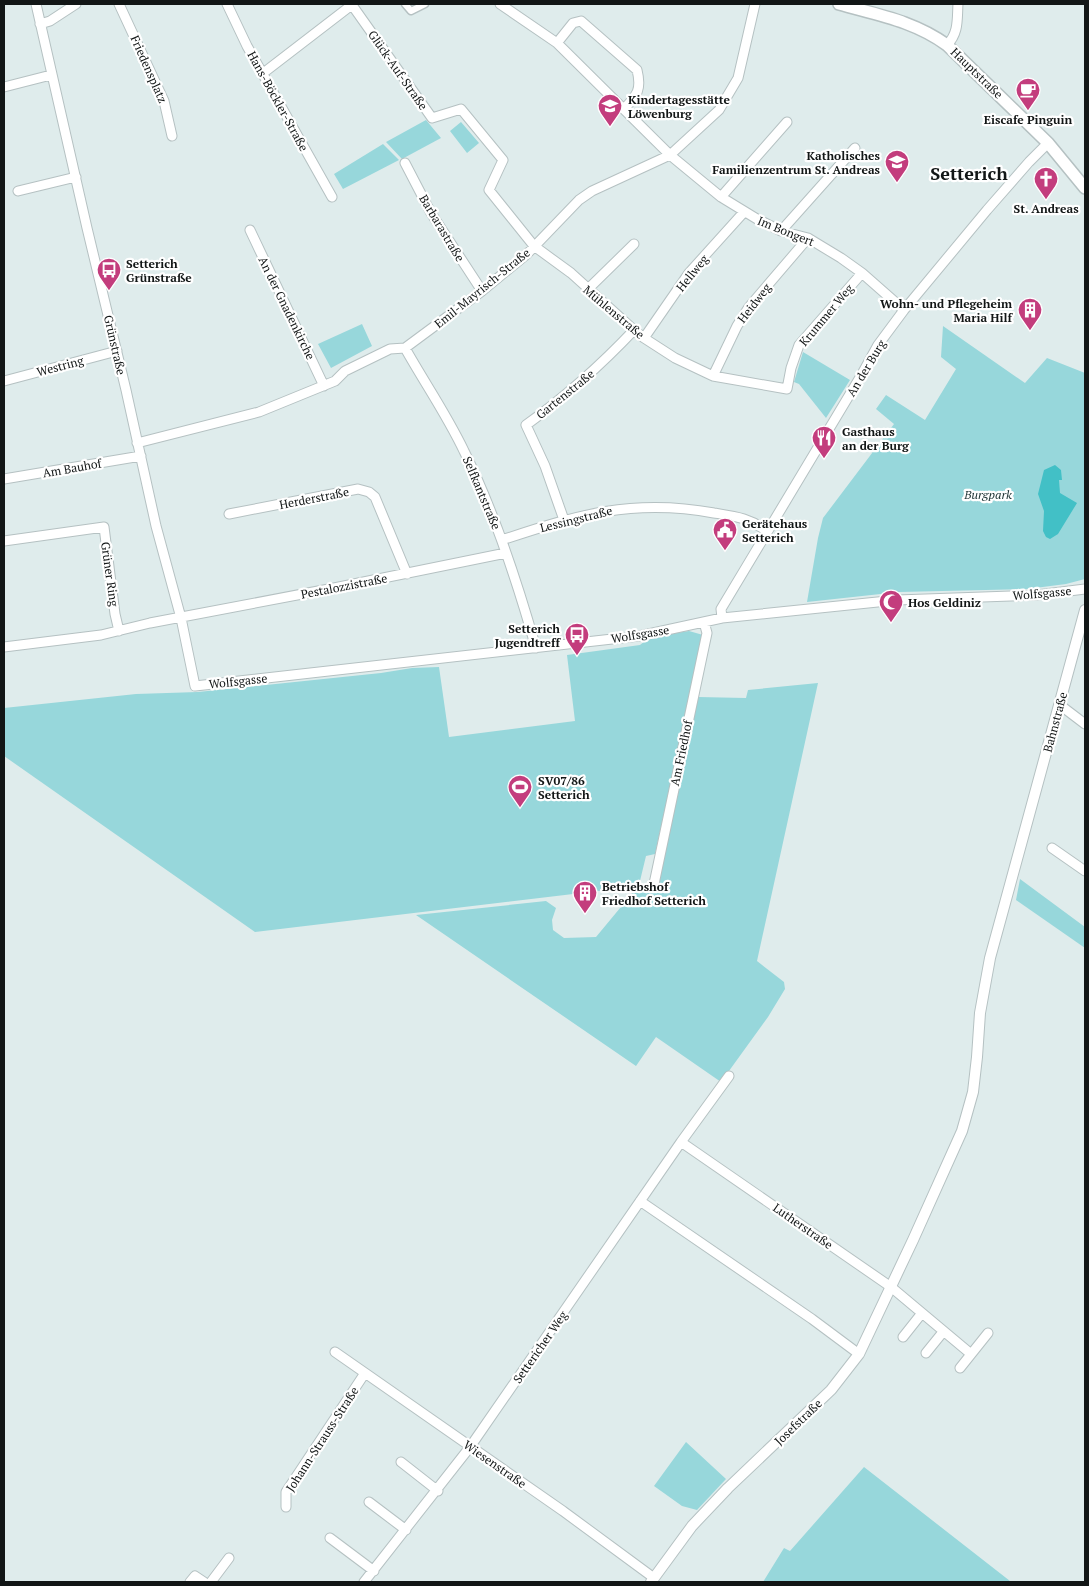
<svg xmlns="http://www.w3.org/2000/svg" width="1089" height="1586" font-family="'PT Serif',serif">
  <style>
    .green { fill: #97d7db }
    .water { fill: #42c0c6 }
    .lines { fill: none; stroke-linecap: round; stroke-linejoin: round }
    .pedestrian-casing { stroke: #b5c1c2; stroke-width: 9 }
    .minor-casing { stroke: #b5c1c2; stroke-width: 11 }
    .tertiary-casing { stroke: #b5c1c2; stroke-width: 12 }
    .secondary-casing { stroke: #b5c1c2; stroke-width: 14 }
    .pedestrian { stroke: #fff; stroke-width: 6 }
    .minor { stroke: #fff; stroke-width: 9 }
    .tertiary { stroke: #fff; stroke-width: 10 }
    .secondary { stroke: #fff; stroke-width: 11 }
    .labels { text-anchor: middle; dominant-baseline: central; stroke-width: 4.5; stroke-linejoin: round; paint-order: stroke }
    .street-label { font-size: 12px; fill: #121616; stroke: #fff }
    .poi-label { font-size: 12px; font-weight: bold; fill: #121616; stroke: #fff; text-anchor: start }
    .park-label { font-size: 12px; font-style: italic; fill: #182e2f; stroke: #fff }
    .district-label { font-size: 18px; font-weight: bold; fill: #121616; stroke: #fff }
  </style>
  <rect width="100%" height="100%" fill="#dfecec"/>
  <!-- green -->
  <path class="green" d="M426 120 441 138 402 159 386 142Z
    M461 122 479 143 467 153 450 131Z
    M383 144 399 160 343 189 334 174Z
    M362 324 372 346 331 368 318 344Z
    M943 326 1025 383 1047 358 1085 373V579L1066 584 1027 589 899 592 807 602 818 538 823 518 894 424 876 409 886 395 925 420 956 369 941 357Z
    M803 352 850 380 826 418 799 384 794 382Z
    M689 631 703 635 655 854 646 856 639 885 632 887 255 932 4 756V708L136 694 198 692 381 673 412 668 439 667 449 737 575 721 567 655 640 645 650 637Z
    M818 683 757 961 784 982 785 989 768 1017 721 1082 656 1037 636 1066 416 915 546 901 556 908 552 920 553 930 564 938 596 937 635 890 656 887 698 697 746 698 748 690Z
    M1020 879 1085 927V948L1016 900Z
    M686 1442 726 1479 697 1510 682 1506 654 1486Z
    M864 1467 1010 1581 1008 1582H763L784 1548 790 1551Z"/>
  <!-- water -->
  <path class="water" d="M1055 465 1061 470 1062 480H1059L1060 493 1077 503 1058 534 1050 539 1046 537 1043 531 1044 511 1038 494 1044 470Z"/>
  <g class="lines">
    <defs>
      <path id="pedestrian" d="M405 4 411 11 425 4"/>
      <path id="minor" d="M36 4 87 228 126 390 156 526 181 618 195 686 639 636 722 618 897 600 1037 595 1085 589
        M119 4 164 101 172 136
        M227 4 247 46 332 197
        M500 4 557 43 670 155 721 197 757 219 781 231 808 238 841 258 862 273 904 310
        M352 5 432 118 461 109 503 160 489 190 534 246 571 273 634 330 644 338 675 358 713 376 787 389 791 368 799 345 862 273
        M40 24 50 21 76 4
        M557 43 573 23 581 21 637 70C642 90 637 95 624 109
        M947 45C959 33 957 19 958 4
        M262 74 353 4
        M4 87 51 75
        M405 163 431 213 482 291
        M18 191 76 177
        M721 197 787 122
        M250 230 324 386
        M781 231 855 148
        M587 290 634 244
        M644 338 689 273 744 212
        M405 348C424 382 447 415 464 451 495 513 517 581 536 648
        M713 376 737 326 749 307 808 238
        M4 381 117 351
        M137 443 259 412 335 381 345 371 390 349 405 348 482 291 527 254 579 200 592 191 670 155 719 110 738 78 755 4
        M4 479 141 456
        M229 514 358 489 369 492 375 497 407 574
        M564 520 545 466 526 425C565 397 600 366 634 330
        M502 540C577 515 633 498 714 513 733 516 752 518 767 532
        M4 541 104 527 115 614 119 631
        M722 618 721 609 862 374 878 345 904 310 987 210 1029 162 1048 143
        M4 647 101 635 150 623 334 588 506 553
        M1060 705 1085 724
        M1052 848 1085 871
        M654 884 707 633 704 622
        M681 1142 891 1287 971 1354
        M640 1201 812 1319 859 1354
        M903 1337 922 1313
        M335 1352 563 1511 654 1578
        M926 1353 943 1332
        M960 1368 988 1333
        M401 1462 438 1491
        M369 1502 406 1530
        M286 1507V1492L365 1373
        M330 1538 374 1571
        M190 1582 195 1576 204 1582
        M211 1582 229 1558
        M364 1582 470 1447 681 1142 729 1076"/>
      <path id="tertiary" d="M651 1582 692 1526 728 1488 831 1390 859 1354 913 1240 962 1131 973 1092 977 1057 980 1013 990 958 1085 610"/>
      <path id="secondary" d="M839 4C878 15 914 21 947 45L1048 143 1085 188"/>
    </defs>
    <!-- pedestrian casing -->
    <use href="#pedestrian" class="pedestrian-casing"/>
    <!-- minor casing -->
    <use href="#minor" class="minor-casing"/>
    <!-- tertiary casing -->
    <use href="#tertiary" class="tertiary-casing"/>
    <!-- secondary casing -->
    <use href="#secondary" class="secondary-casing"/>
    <!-- pedestrian -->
    <use href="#pedestrian" class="pedestrian"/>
    <!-- minor -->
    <use href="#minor" class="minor"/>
    <!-- tertiary -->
    <use href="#tertiary" class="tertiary"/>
    <!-- secondary -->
    <use href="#secondary" class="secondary"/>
  </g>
  <!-- icons -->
  <defs>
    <symbol id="cafe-pin" viewBox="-11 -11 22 30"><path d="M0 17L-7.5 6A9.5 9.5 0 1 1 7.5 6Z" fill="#c33d7d" stroke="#fff"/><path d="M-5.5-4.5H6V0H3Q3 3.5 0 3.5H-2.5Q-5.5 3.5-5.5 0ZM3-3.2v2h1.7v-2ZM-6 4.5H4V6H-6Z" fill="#fff"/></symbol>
    <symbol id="school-pin" viewBox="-11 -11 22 30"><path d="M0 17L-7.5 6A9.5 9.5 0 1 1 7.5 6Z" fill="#c33d7d" stroke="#fff"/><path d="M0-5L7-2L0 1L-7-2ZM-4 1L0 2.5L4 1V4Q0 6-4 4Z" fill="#fff"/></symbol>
    <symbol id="church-pin" viewBox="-11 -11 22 30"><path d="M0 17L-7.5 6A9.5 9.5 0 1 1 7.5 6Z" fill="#c33d7d" stroke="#fff"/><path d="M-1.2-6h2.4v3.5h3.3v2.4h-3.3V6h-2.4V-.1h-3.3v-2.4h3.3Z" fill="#fff"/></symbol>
    <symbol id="bus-pin" viewBox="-11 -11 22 30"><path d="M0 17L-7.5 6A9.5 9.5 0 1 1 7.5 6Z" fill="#c33d7d" stroke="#fff"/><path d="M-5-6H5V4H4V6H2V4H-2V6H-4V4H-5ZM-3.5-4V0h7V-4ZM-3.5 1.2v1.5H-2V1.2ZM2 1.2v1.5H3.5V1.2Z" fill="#fff"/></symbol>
    <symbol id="building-pin" viewBox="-11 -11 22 30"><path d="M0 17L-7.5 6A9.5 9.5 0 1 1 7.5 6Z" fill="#c33d7d" stroke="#fff"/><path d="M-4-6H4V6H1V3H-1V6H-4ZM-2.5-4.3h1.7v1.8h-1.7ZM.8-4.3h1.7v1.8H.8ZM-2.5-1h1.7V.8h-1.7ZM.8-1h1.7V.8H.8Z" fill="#fff"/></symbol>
    <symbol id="restaurant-pin" viewBox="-11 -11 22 30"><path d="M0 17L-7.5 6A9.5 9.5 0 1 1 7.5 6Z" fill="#c33d7d" stroke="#fff"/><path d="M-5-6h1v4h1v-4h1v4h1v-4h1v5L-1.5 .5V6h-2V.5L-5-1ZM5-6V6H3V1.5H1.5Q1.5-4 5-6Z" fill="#fff"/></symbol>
    <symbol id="civic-pin" viewBox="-11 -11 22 30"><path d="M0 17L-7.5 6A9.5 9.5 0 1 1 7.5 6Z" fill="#c33d7d" stroke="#fff"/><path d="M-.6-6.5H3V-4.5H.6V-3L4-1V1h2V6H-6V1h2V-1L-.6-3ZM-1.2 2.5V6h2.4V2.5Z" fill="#fff"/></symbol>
    <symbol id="mosque-pin" viewBox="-11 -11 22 30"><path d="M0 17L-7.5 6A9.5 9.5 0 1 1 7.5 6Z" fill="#c33d7d" stroke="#fff"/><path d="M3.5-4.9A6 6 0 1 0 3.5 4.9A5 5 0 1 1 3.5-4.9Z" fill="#fff"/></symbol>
    <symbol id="stadium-pin" viewBox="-11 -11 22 30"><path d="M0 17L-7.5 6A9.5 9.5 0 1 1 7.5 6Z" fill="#c33d7d" stroke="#fff"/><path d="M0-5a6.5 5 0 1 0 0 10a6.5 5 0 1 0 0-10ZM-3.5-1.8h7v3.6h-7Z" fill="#fff"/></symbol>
  </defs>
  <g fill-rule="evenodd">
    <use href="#cafe-pin" x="1014" y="76" width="28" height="38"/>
    <use href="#school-pin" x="596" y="92" width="28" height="38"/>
    <use href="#school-pin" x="883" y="148" width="28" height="38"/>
    <use href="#church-pin" x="1032" y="165" width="28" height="38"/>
    <use href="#bus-pin" x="95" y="256" width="28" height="38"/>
    <use href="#building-pin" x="1016" y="296" width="28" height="38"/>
    <use href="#restaurant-pin" x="810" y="424" width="28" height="38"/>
    <use href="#civic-pin" x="711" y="516" width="28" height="38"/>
    <use href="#mosque-pin" x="877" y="588" width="28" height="38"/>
    <use href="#bus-pin" x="563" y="621" width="28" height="38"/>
    <use href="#stadium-pin" x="506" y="773" width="28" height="38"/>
    <use href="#building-pin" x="571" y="879" width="28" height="38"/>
  </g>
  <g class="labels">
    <!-- street labels -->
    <g class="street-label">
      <text transform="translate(149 69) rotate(66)">Friedensplatz</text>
      <text transform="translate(398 70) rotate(55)">Glück-Auf-Straße</text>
      <text transform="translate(977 73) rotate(44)">Hauptstraße</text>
      <text transform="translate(278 101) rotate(61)">Hans-Böckler-Straße</text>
      <text transform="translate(442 228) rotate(59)">Barbarastraße</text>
      <text transform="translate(786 231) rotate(22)">Im Bongert</text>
      <text transform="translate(692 273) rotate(-51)">Hellweg</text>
      <text transform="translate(482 288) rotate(-39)">Emil-Mayrisch-Straße</text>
      <text transform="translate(754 303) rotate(-52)">Heidweg</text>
      <text transform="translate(287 308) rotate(64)">An der Gnadenkirche</text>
      <text transform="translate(614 312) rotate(40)">Mühlenstraße</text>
      <text transform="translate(826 315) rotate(-50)">Krummer Weg</text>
      <text transform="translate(115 345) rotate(77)">Grünstraße</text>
      <text transform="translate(60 366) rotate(-15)">Westring</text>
      <text transform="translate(866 368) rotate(-59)">An der Burg</text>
      <text transform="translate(565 394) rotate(-39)">Gartenstraße</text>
      <text transform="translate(72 468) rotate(-10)">Am Bauhof</text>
      <text transform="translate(482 493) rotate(67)">Selfkantstraße</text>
      <text transform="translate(314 498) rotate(-11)">Herderstraße</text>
      <text transform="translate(576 519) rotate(-14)">Lessingstraße</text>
      <text transform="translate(110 574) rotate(82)">Grüner Ring</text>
      <text transform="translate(344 586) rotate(-11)">Pestalozzistraße</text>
      <text transform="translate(1042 593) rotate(-5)">Wolfsgasse</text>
      <text transform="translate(640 634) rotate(-9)">Wolfsgasse</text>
      <text transform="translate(238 681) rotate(-6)">Wolfsgasse</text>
      <text transform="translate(1055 722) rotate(-75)">Bahnstraße</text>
      <text transform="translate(681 753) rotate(-78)">Am Friedhof</text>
      <text transform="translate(803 1226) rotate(35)">Lutherstraße</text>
      <text transform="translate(540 1347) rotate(-55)">Settericher Weg</text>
      <text transform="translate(798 1422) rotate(-44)">Josefstraße</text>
      <text transform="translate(322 1439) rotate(-57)">Johann-Strauss-Straße</text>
      <text transform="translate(495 1464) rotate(35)">Wiesenstraße</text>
    </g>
    <!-- poi labels -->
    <g class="poi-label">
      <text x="628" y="99">Kindertagesstätte<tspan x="628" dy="14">Löwenburg</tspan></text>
      <text x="1028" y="119" text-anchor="middle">Eiscafe Pinguin</text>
      <text x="880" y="155" text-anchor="end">Katholisches<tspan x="880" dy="14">Familienzentrum St. Andreas</tspan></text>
      <text x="1046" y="208" text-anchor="middle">St. Andreas</text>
      <text x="126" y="263">Setterich<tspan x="126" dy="14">Grünstraße</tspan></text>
      <text x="1012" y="303" text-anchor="end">Wohn- und Pflegeheim<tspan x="1012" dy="14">Maria Hilf</tspan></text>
      <text x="842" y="431">Gasthaus<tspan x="842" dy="14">an der Burg</tspan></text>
      <text x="742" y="523">Gerätehaus<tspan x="742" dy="14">Setterich</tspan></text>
      <text x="908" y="602">Hos Geldiniz</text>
      <text x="560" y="628" text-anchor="end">Setterich<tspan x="560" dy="14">Jugendtreff</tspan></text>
      <text x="538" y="780">SV07/86<tspan x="538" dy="14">Setterich</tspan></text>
      <text x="602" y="886">Betriebshof<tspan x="602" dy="14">Friedhof Setterich</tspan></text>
    </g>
    <!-- park labels -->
    <g class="park-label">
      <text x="988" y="494">Burgpark</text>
    </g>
    <!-- district labels -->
    <g class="district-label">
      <text x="969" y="173">Setterich</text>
    </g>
  </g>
  <!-- border -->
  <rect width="1089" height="1586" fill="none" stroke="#121616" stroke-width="10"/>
</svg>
